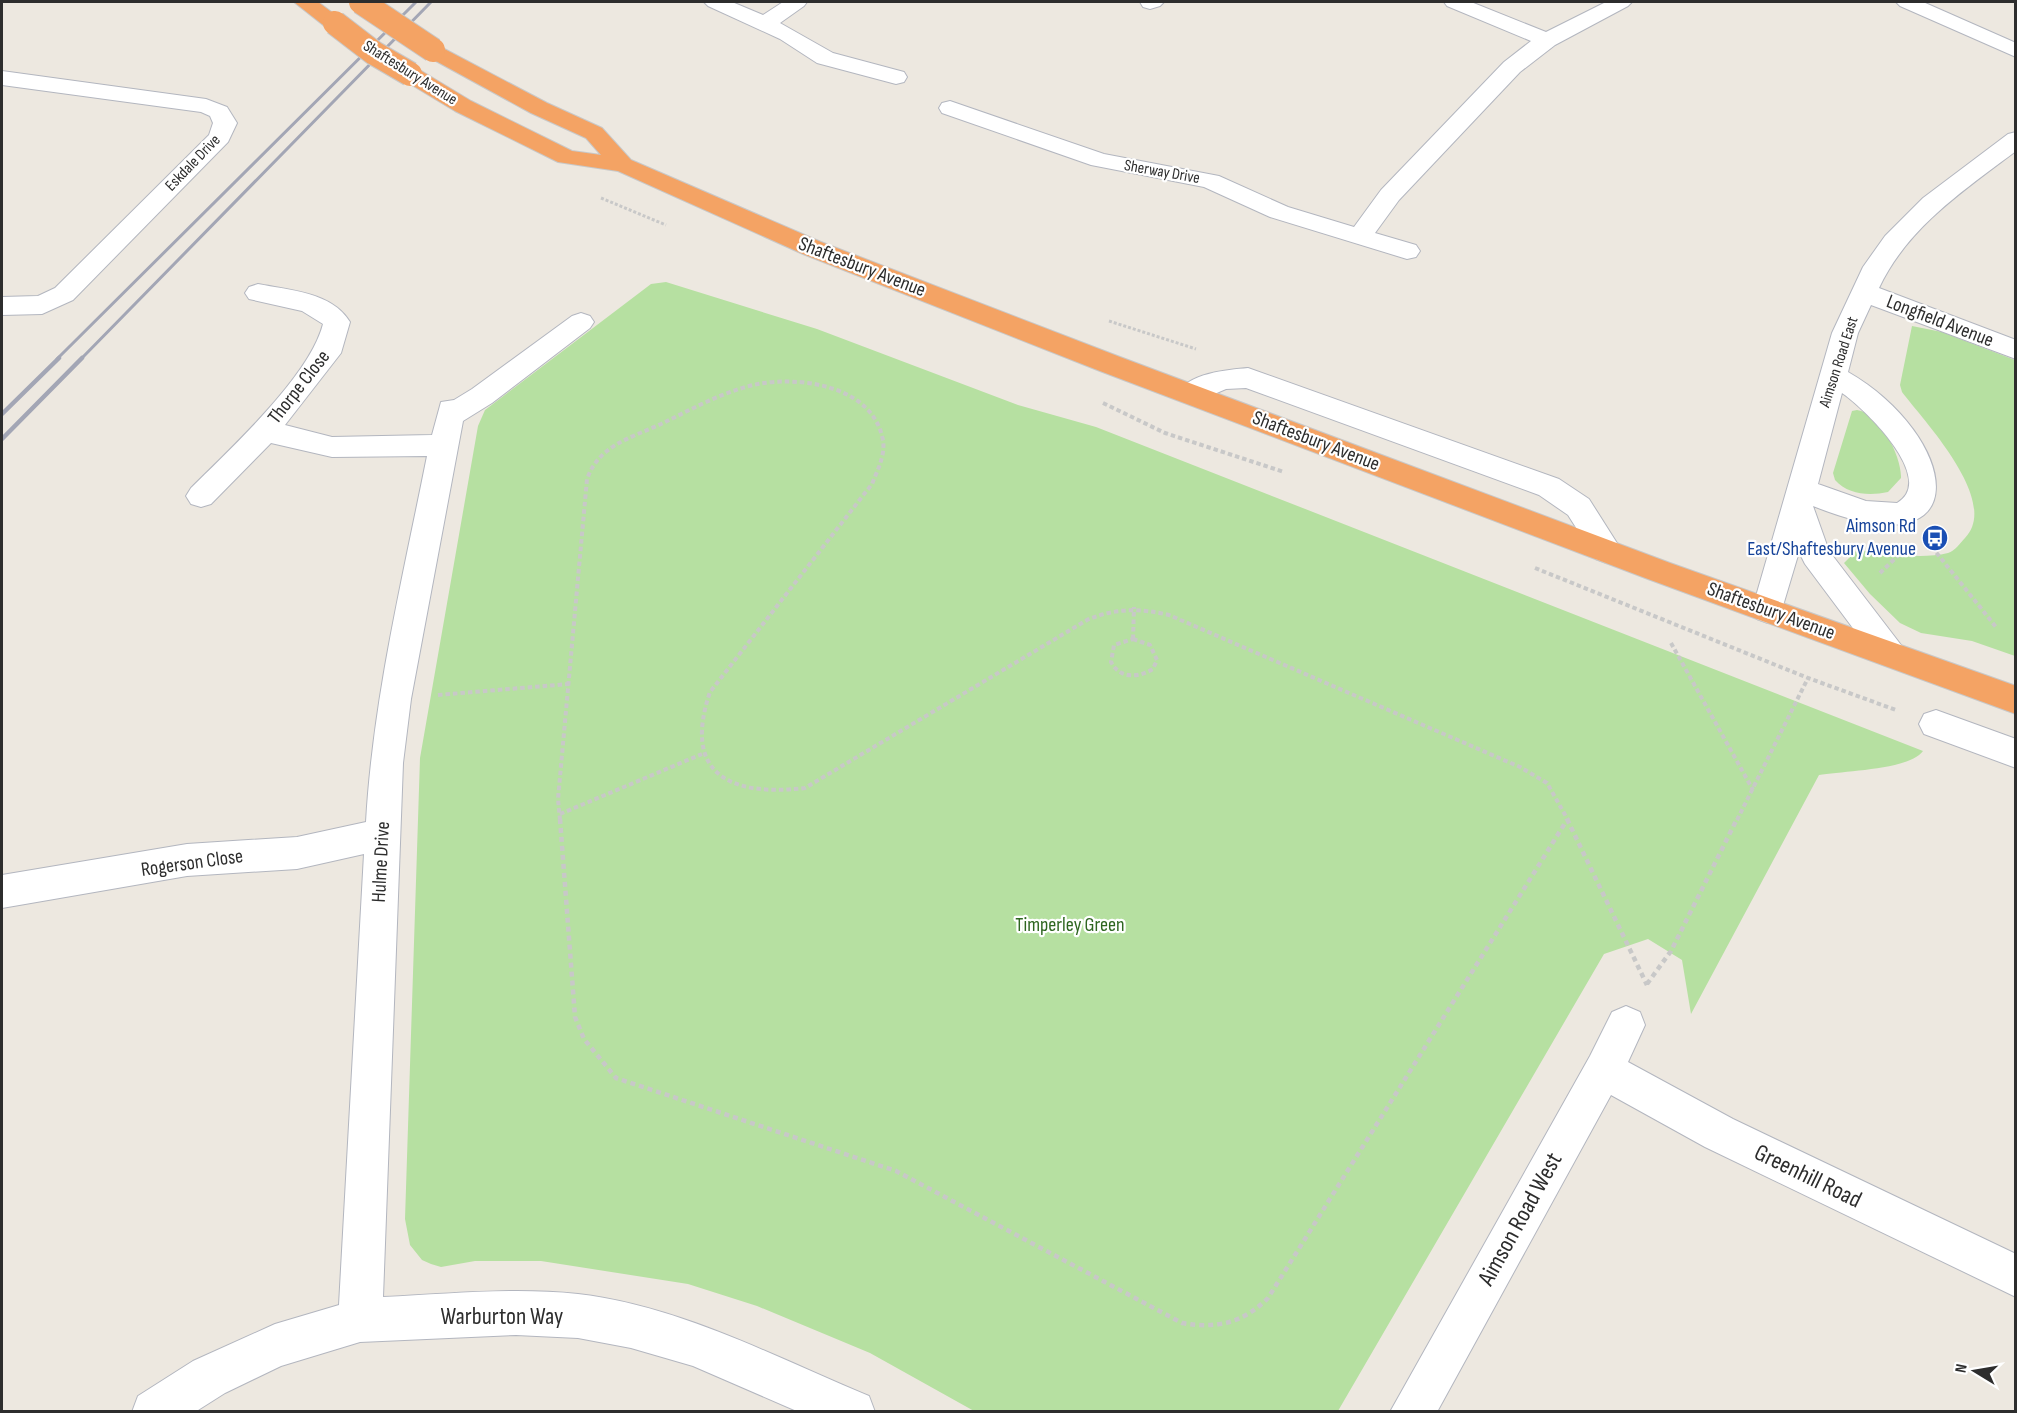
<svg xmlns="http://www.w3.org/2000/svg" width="2017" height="1413" font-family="'Sofia Sans Condensed',sans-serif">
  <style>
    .green { fill: #b6e0a1 }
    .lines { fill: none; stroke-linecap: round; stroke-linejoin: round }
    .minor-casing { stroke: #b3b6bf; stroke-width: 2 }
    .highway-casing { stroke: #c8c8c8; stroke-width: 2 }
    .path-far2 { stroke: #c8c8c8; stroke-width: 3; stroke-dasharray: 3 2; stroke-linecap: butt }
    .path-far1 { stroke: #c8c8c8; stroke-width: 4; stroke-dasharray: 4.5 3; stroke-linecap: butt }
    .path { stroke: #c8c8c8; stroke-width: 4.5; stroke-dasharray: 5 4; stroke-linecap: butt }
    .minor { fill: #fff; fill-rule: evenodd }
    .highway { fill: #f4a364; fill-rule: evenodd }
    .rail-far1 { stroke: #a3a6b5; stroke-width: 3 }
    .rail { stroke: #a3a6b5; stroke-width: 4.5 }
    .highway-bridge-casing { stroke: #c8c8c8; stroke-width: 26; stroke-linecap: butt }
    .highway-bridge { stroke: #f4a364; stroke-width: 24 }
    .labels { text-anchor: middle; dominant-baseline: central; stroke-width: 4.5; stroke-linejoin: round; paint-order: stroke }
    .far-street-label { font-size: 16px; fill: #2d2d2d; stroke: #fff }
    .street-label { font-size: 20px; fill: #2d2d2d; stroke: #fff }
    .transit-label { font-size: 20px; fill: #164399; stroke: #fff; text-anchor: end }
    .park-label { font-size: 20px; fill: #2e6620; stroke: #fff }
    .near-street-label { font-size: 24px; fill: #2d2d2d; stroke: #fff }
  </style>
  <rect width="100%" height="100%" fill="#ede8e0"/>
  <!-- green -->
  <path class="green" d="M666 282 817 329 1018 405 1096 427 1923 751C1910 770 1842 771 1819 775L1691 1014 1682 960 1648 939 1604 954 1338 1411H974L870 1353 757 1306 688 1284 541 1261H475L441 1267 431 1264 422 1260 410 1245 405 1219 420 758 478 426 485 410 651 284Z
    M1912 326 1942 332 2015 360V656L1972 641 1921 633 1900 623 1870 594 1844 563 1857 550C1886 553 1919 560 1948 553 1955 551 1960 543 1965 538 2001 501 1923 420 1902 392L1900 385Z
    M1857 410C1880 413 1902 457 1901 478L1888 492C1870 496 1848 495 1835 480L1833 473 1852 411Z"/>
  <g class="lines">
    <defs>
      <path id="minor" d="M704 2H732L763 15 783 2H807L804 6 780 23 833 53 904 72 907 77 904 82 896 84 817 63 780 39 708 6Z
        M1140 2H1164L1160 6 1150 9 1143 7Z
        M1444 2H1471L1546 32 1606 2H1632L1628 6 1555 45 1520 72 1399 200 1375 233 1416 245 1420 251 1416 257 1407 259 1270 217 1204 187 1091 165 942 113 939 108 942 103 950 101 1104 154 1219 176 1288 207 1354 227 1381 190 1504 62 1531 41 1447 6Z
        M1896 2H1923L2016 43V57L1900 6Z
        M2 71 206 99 227 107 237 123 228 142 73 300 42 314 2 315V297L38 296 55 288 209 135 213 123 210 116 201 112 2 85Z
        M2016 132V151C1964 190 1907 228 1879 288L2016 340V359L1871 305 1858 333 1848 372C1959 436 1983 575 1813 506L1829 551 1901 645 1906 654 1901 663 1890 667 1879 663 1805 564 1799 552 1779 619 1768 623 1757 619 1752 610 1832 333 1863 267 1885 236 1923 198 2008 134ZM1842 393C1864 408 1938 479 1897 503L1866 501 1818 484Z
        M258 284C289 290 332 292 350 322L341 353 285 425 332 437 432 435 441 402 454 400 472 389 572 316 581 313 590 316 594 322 590 328 492 403 463 421 411 699 403 763 383 1297C447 1294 514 1287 578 1294 680 1306 775 1357 869 1396L875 1412H799L693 1366 631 1348 578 1338 516 1335 360 1342 281 1366 225 1393 195 1412H132L138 1396 193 1361 275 1324 339 1305 364 854 297 869 187 876 2 908V875L187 844 297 837 366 822C373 698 403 577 427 456L332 457 271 443 211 504 201 507 191 504 186 496 191 488C230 449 310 376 323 324L302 311 249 299 245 293 249 287Z
        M1248 368 1559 479 1589 499 1622 551 1618 559 1607 563 1596 559 1568 515 1539 495 1246 388 1226 389 1191 404 1181 401 1177 394C1189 373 1226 370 1248 368Z
        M1936 710 2016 739V768L1924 734 1919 724 1924 714Z
        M1626 1006 1640 1012 1645 1025 1628 1062 1733 1119 2016 1254V1297L1705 1147 1611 1095 1437 1412H1390L1590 1056 1612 1012Z"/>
      <path id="highway" d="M294 2H318L346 23 343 28H327Z
        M433 43 547 103 602 128 631 160 821 242 1120 357 1670 563 2016 686V714L1648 579 1100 371 803 254 618 171 558 162 455 111 402 79 399 74 402 69H418L471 101 572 151 601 155 586 138 531 113 425 55 422 50 425 45Z"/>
    </defs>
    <!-- minor casing -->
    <use href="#minor" class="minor-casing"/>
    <!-- highway casing -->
    <use href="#highway" class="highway-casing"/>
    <!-- path-far2 -->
    <path class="path-far2" d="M601 198 666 225
      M1109 321 1196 349"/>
    <!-- path-far1 -->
    <path class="path-far1" d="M1103 403 1165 433 1284 472
      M1927 541 1996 627
      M1535 568 1808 678 1896 710
      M1880 573 1905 549
      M1133 639 1150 645 1157 660 1153 669C1138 678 1120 679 1111 662L1114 645Z
      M1133 639 1134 607
      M1671 643 1753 790
      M438 695 569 684
      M560 814 702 754
      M560 820 558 799 587 479C599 445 631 438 661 424 692 409 724 391 758 384 801 376 870 386 882 436 887 452 878 469 872 484L710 692C682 774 730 797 805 788L1087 620C1115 608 1140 608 1169 615L1520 767 1547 783 1568 820
      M1737 820 1808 678"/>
    <!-- path -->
    <path class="path" d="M560 819 575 1017 584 1039 616 1078 896 1171 1182 1323C1217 1329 1243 1323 1268 1298L1567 820
      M1567 819 1647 985
      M1647 984 1671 951 1737 819"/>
    <!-- minor -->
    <use href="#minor" class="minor"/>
    <!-- highway -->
    <use href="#highway" class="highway"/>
    <!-- rail-far1 -->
    <path class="rail-far1" d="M57 359 416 2
      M81 359 431 2"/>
    <!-- rail -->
    <path class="rail" d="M2 414 59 358
      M2 439 82 358"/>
    <defs>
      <path id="highway-bridge" d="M361 2 433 50
        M335 23 374 53 410 74"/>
    </defs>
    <!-- highway-bridge casing -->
    <use href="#highway-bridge" class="highway-bridge-casing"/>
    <!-- highway-bridge -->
    <use href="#highway-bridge" class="highway-bridge"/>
  </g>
  <!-- icons -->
  <defs>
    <symbol id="bus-disc" viewBox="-11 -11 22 22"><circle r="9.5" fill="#1a4fb4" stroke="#fff"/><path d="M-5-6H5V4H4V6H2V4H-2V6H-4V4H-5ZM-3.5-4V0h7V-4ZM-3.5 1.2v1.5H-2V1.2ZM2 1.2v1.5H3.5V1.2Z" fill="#fff"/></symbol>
  </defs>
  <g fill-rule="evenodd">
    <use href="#bus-disc" x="1920" y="523" width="30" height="30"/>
  </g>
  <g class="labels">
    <!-- far-street labels -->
    <g class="far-street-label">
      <text transform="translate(410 73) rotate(32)">Shaftesbury Avenue</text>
      <text transform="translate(193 163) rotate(-46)">Eskdale Drive</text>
      <text transform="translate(1162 172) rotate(10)">Sherway Drive</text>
      <text transform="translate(1839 362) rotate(-72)">Aimson Road East</text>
    </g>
    <!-- street labels -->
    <g class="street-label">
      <text transform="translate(862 267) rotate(21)">Shaftesbury Avenue</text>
      <text transform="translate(1940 321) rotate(21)">Longfield Avenue</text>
      <text transform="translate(299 387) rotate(-52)">Thorpe Close</text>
      <text transform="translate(1316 441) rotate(21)">Shaftesbury Avenue</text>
      <text transform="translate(1771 611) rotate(20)">Shaftesbury Avenue</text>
      <text transform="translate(381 862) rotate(-87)">Hulme Drive</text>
      <text transform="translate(192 863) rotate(-8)">Rogerson Close</text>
    </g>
    <!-- transit labels -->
    <g class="transit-label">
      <text x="1916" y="526">Aimson Rd<tspan x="1916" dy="23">East/Shaftesbury Avenue</tspan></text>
    </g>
    <!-- park labels -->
    <g class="park-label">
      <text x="1070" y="925">Timperley Green</text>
    </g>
    <!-- near-street labels -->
    <g class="near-street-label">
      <text transform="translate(1808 1176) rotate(26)">Greenhill Road</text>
      <text transform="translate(1520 1219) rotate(-61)">Aimson Road West</text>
      <text x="502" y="1316">Warburton Way</text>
    </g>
  </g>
  <!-- border -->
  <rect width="2017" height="1413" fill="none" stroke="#2d2d2d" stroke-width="6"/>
  <!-- north arrow -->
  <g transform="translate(1975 1371) rotate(281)" stroke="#ffffff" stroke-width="4.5" paint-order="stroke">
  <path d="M0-4.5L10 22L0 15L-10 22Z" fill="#2d2d2d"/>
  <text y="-9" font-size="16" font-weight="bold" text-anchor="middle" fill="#2d2d2d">N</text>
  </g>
</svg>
